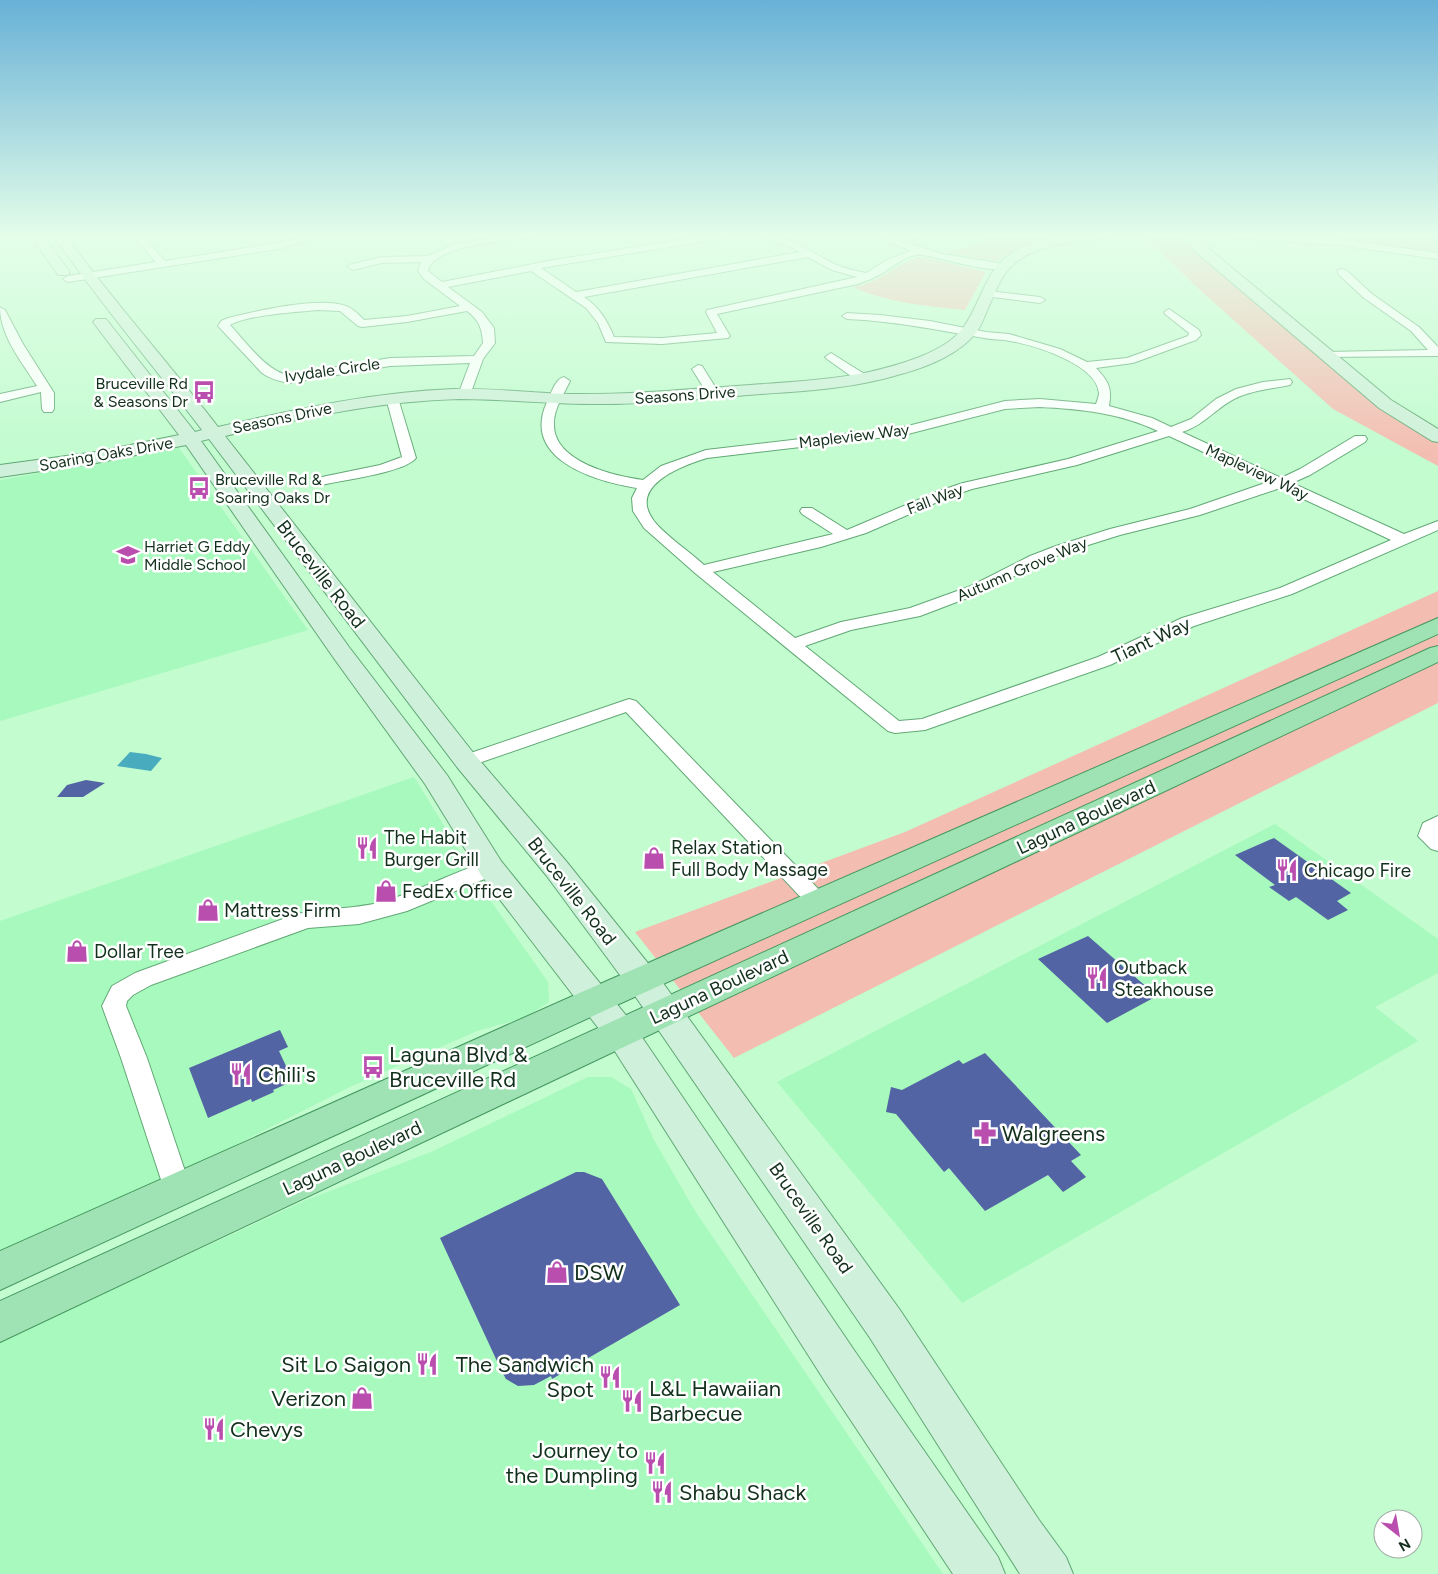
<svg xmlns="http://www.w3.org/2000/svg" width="1438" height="1574" font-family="Figtree,sans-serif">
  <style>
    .built { fill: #a8f9bd }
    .green { fill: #f4bdb1 }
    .water { fill: #49acbe }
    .building { fill: #5364a4 }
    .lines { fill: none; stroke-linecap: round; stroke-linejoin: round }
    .street-casing { stroke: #61a875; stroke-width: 2 }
    .secondary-casing { stroke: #61a875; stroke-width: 2 }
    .primary-casing { stroke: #44975e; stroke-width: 2 }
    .street { fill: #fff; fill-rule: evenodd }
    .secondary { fill: #cff0da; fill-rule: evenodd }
    .primary { fill: #9fe2b4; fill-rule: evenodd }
    .labels { text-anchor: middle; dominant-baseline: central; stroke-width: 5; stroke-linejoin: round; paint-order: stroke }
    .far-street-label { font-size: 16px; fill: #13301c; stroke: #fff }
    .far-poi-label { font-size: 16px; fill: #13301c; stroke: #fff; text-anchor: start }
    .street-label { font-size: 19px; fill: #13301c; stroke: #fff }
    .poi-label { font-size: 19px; fill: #13301c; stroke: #fff; text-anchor: start }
    .near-poi-label { font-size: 22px; fill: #13301c; stroke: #fff; text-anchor: start }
  </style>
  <rect width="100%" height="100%" fill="#c2fccf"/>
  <!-- built -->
  <path class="built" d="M179 448 308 630 0 721V480Z
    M414 777 488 897 548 982 549 1002 524 1018 477 1031 352 1086 188 1169 0 1252V921Z
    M1275 824 1438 939V973L1375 1007 1418 1041 962 1303 777 1082Z
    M588 1077H611L631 1089 654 1140 695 1211 943 1574H0V1342L304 1201 431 1152Z"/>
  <!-- green -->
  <path class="green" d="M998 235H1070L1020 246 996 261 943 252 968 248 991 236Z
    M1143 235H1175L1184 239 1391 416 1438 442V466L1333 409 1200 290Z
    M1277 235H1438V253L1367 242Z
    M918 257H924L986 272 965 310C927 306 888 303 853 287 878 284 894 265 918 257Z
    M1438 591V703L734 1058 635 932 905 832Z"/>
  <!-- water -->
  <path class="water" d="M130 752 146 754 162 758 151 771 117 766Z"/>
  <!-- building -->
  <path class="building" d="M86 780 105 783 83 797H57L67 785Z
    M1274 838 1351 893 1337 901 1348 910 1328 920 1296 897 1289 901 1269 887 1275 885 1235 855Z
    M1088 936 1157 996 1107 1023 1038 959Z
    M280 1030 288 1047 279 1051 293 1081 273 1090 274 1092 252 1102 251 1099 208 1118 189 1068Z
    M985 1053 1081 1155 1071 1161 1086 1177 1063 1192 1048 1175 985 1211 949 1168 944 1172 896 1114 886 1112 891 1087 902 1090 959 1060 963 1064Z
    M576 1172H584L602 1179 680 1305 552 1379 551 1376 534 1385 518 1386 506 1379 502 1372 440 1238Z"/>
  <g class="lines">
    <defs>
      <path id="street" d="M132 235H141L165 261 277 243 310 235H324L278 249 68 282 63 279 68 276 156 262Z
        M513 235H537L532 238C511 240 432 245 428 271L442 282 548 261 711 235H730L725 238 541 268 576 292 800 252 789 246 761 237 760 235C791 235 812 254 839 266 847 269 857 271 866 273L887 260 911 251 879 237 878 235 892 236 927 235 923 238 901 241 942 254 1004 264 1009 267C999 276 938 257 923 255 909 252 890 269 879 275 872 279 865 281 858 284L717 314 730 336 728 338 662 344 606 342 598 323 586 308 531 271 448 287 482 312 494 328 495 343 483 359 470 395 464 399 458 395 470 363 390 366 289 383C279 381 270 379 262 373L218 326 221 321 228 318C257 311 319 296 346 306 354 309 359 315 364 320L407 316 460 306 424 279 418 271 421 262 381 263 353 270 348 267 349 265 381 257 428 256 455 244ZM808 257 832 270 857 277 707 310 706 312 717 333 662 338 614 337C607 320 599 307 584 297ZM318 310 340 311 358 326 362 327 407 322 467 311C479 320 482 328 483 343L474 356 390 358 289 375C268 373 245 341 230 325 248 315 296 312 318 310Z
        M1226 235H1267L1339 239 1438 253V259L1339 245 1231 238Z
        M1342 269 1346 270 1372 294 1419 327 1438 347V356L1322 357 1320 355 1326 352 1428 350 1411 331 1364 298 1338 274V270Z
        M989 291 1040 297 1045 300 1040 303 985 296 984 294 985 292Z
        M0 307 5 310 23 344 54 393V409L52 412H44L42 409 41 392 0 402V394L37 386C22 362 0 336 0 307Z
        M1169 309 1199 330 1201 335 1196 340 1133 363 1096 368C1109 382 1112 388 1109 406L1152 418 1171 427 1191 419 1216 399 1236 389 1263 382 1290 379 1292 382 1290 385C1271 389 1252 390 1234 399 1215 409 1203 426 1182 432L1281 478 1300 469 1355 436H1365L1367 439 1365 442 1310 475 1292 483 1404 534 1438 521V530L1292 594 1194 626 1110 665 925 730 895 733 888 731 695 573 644 528 633 511 632 498 637 488C594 481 521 459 547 402 551 394 555 379 564 377L570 381C564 394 553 410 554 425 554 462 614 476 643 480L661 466 706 450 904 427 1005 401 1040 399 1096 404C1097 401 1099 396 1099 393 1097 364 1034 345 1010 341 1002 339 993 340 984 338 938 330 894 321 847 319L842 316 847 313 880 315 930 321 986 332 1009 334 1060 349 1087 362 1127 358 1188 336 1189 333 1165 314 1164 312ZM1040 407C1081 409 1120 413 1158 431L1068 459 963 483 939 491 847 530 812 508H802L800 511 802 514 833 534 704 565C690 552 665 535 654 521 627 486 681 466 707 458L904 435 1005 409ZM1169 436 1268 482 1190 509 1110 529 1056 546 1030 556 971 586 910 608 841 622 795 638 713 572 821 547 866 533 949 497 972 489 1077 465ZM1280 488 1391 540 1280 588 1182 618 1098 657 922 719 899 721 805 646 851 630 920 616 983 592 1042 562 1066 552 1120 535 1200 515Z
        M831 353 866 375 868 378 866 381H858L827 359 825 357Z
        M698 365 702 366 719 393 717 396H709L707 393 692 369Z
        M392 394 398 398 416 458C404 473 342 480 322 485L317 484 315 481 317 478 380 465 402 457 386 398Z
        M629 699 636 701 826 897 829 902 826 907 818 910 810 907 626 712 473 765 466 767 459 765 456 761 459 757Z
        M1438 816V851L1431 849 1418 836 1423 823Z
        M491 861 499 863 502 868 499 873 407 911 359 924 308 928 151 985 133 995 127 1001 126 1006 147 1058 192 1192 188 1201 178 1204 168 1201 121 1058 102 1006 112 986 135 973 294 915C323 907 353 910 382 902 420 891 454 871 491 861Z"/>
      <path id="secondary" d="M30 235H42L70 272 68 275H58Z
        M53 235H65C113 301 168 362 218 427 296 409 374 392 454 389 492 388 531 393 569 394 630 395 690 389 750 385 790 382 831 380 869 372 899 365 944 353 963 328 975 312 981 290 992 273 1016 235 1071 235 1110 235L1109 238 1104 239C1075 241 1037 244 1014 264 1002 274 996 290 990 304 985 314 982 326 975 334 957 355 927 367 901 374 856 388 808 391 761 394 709 398 657 404 605 404 556 405 507 399 459 399 380 401 302 418 225 436L475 755 566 861 655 972 900 1310 1039 1520 1066 1557 1073 1574H1020L870 1338 631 990 546 875 457 767 209 439 201 441 349 647 447 775 501 861 633 1024 856 1353 998 1557 1005 1574H953L826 1383 609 1042 481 875 425 784 333 657 186 445 96 463 0 477V465L96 452 179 435 93 322 96 319H106L195 432 202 430C153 365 99 302 53 235Z
        M1185 235H1197L1204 244 1213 252 1391 400 1438 429V442L1432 441 1379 408 1203 258 1194 250Z"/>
      <path id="primary" d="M1438 618V634L608 1009 0 1290V1251L584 991Z
        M1438 646V662L0 1342V1301L1430 648Z"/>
    </defs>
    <!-- street casing -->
    <use href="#street" class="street-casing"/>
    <!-- secondary casing -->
    <use href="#secondary" class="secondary-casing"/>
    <!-- primary casing -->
    <use href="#primary" class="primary-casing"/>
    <!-- street -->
    <use href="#street" class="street"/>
    <!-- secondary -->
    <use href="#secondary" class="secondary"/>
    <!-- primary -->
    <use href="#primary" class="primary"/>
  </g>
  <!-- sky -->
  <linearGradient id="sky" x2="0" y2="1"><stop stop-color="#68b1d7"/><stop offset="0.52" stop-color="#e4fee9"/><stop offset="1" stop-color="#e4fee9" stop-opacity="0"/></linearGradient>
  <rect width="1438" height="455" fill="url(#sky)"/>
  <!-- icons -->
  <defs>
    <symbol id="bus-bare" viewBox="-9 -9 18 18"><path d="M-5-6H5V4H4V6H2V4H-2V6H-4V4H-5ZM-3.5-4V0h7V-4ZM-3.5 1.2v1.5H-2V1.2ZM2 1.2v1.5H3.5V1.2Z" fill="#ba4eaf" stroke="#fff" stroke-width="2.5" paint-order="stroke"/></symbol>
    <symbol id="school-bare" viewBox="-9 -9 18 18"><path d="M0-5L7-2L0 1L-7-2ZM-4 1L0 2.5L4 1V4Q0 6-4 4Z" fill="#ba4eaf" stroke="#fff" stroke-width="2.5" paint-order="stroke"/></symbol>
    <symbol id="restaurant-bare" viewBox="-9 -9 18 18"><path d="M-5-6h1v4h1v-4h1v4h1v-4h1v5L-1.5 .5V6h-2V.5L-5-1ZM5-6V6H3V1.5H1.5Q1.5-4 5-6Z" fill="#ba4eaf" stroke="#fff" stroke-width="2.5" paint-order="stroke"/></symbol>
    <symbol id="shop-bare" viewBox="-9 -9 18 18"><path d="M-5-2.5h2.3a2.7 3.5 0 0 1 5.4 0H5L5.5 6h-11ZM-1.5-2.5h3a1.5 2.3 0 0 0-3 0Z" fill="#ba4eaf" stroke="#fff" stroke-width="2.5" paint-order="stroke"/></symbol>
    <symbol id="pharmacy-bare" viewBox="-9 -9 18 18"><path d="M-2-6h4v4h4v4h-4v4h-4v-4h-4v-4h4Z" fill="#ba4eaf" stroke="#fff" stroke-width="2.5" paint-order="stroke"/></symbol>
  </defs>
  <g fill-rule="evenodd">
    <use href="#bus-bare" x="188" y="376" width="32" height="32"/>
    <use href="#bus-bare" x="183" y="472" width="32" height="32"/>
    <use href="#school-bare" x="112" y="539" width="32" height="32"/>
    <use href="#restaurant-bare" x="351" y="832" width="32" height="32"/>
    <use href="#shop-bare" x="638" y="842" width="32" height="32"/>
    <use href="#restaurant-bare" x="1271" y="854" width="32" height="32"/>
    <use href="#shop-bare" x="370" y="875" width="32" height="32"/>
    <use href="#shop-bare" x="192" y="894" width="32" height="32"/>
    <use href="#shop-bare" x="61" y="935" width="32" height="32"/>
    <use href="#restaurant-bare" x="1081" y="962" width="32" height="32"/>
    <use href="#bus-bare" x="357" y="1051" width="32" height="32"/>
    <use href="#restaurant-bare" x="225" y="1058" width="32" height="32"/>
    <use href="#pharmacy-bare" x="969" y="1117" width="32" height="32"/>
    <use href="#shop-bare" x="541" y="1256" width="32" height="32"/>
    <use href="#restaurant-bare" x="411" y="1348" width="32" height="32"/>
    <use href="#restaurant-bare" x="594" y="1361" width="32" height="32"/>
    <use href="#shop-bare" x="346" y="1382" width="32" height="32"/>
    <use href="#restaurant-bare" x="616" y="1385" width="32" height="32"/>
    <use href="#restaurant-bare" x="198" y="1413" width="32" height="32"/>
    <use href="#restaurant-bare" x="639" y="1447" width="32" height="32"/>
    <use href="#restaurant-bare" x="646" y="1476" width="32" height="32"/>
  </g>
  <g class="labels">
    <!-- far-street labels -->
    <g class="far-street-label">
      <text transform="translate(332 370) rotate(-8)">Ivydale Circle</text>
      <text transform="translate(685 395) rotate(-4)">Seasons Drive</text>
      <text transform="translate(282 418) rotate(-12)">Seasons Drive</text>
      <text transform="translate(854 436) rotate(-7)">Mapleview Way</text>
      <text transform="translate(106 454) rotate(-10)">Soaring Oaks Drive</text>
      <text transform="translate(1257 472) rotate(25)">Mapleview Way</text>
      <text transform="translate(935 499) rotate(-21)">Fall Way</text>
      <text transform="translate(1022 569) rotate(-23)">Autumn Grove Way</text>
    </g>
    <!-- far-poi labels -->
    <g class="far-poi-label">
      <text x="188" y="383" text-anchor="end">Bruceville Rd<tspan x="188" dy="18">&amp; Seasons Dr</tspan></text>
      <text x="215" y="479">Bruceville Rd &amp;<tspan x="215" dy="18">Soaring Oaks Dr</tspan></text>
      <text x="144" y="546">Harriet G Eddy<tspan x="144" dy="18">Middle School</tspan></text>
    </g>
    <!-- street labels -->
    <g class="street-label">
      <text transform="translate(321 574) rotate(52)">Bruceville Road</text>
      <text transform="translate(1151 640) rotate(-25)">Tiant Way</text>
      <text transform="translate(1086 817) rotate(-25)">Laguna Boulevard</text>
      <text transform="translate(572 891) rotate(52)">Bruceville Road</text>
      <text transform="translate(719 987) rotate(-25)">Laguna Boulevard</text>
      <text transform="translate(352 1158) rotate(-25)">Laguna Boulevard</text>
      <text transform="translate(811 1218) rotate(55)">Bruceville Road</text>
    </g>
    <!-- poi labels -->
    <g class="poi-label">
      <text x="384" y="837">The Habit<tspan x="384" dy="22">Burger Grill</tspan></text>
      <text x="671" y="847">Relax Station<tspan x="671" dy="22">Full Body Massage</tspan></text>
      <text x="1304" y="870">Chicago Fire</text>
      <text x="402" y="891">FedEx Office</text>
      <text x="224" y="910">Mattress Firm</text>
      <text x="94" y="951">Dollar Tree</text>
      <text x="1114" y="967">Outback<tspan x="1114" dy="22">Steakhouse</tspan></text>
    </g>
    <!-- near-poi labels -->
    <g class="near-poi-label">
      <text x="389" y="1054">Laguna Blvd &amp;<tspan x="389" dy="25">Bruceville Rd</tspan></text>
      <text x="258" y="1074">Chili's</text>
      <text x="1002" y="1133">Walgreens</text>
      <text x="574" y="1272">DSW</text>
      <text x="411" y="1364" text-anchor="end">Sit Lo Saigon</text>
      <text x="594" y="1364" text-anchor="end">The Sandwich<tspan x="594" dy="25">Spot</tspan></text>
      <text x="649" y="1388">L&amp;L Hawaiian<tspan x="649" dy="25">Barbecue</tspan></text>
      <text x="346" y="1398" text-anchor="end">Verizon</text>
      <text x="230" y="1429">Chevys</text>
      <text x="638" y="1450" text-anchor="end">Journey to<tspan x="638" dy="25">the Dumpling</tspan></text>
      <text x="679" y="1492">Shabu Shack</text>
    </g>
  </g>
  <!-- north arrow -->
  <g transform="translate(1398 1534) rotate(149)"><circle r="24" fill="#ffffff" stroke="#a1aca4"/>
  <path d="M0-4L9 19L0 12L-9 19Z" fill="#ba4eaf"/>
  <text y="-8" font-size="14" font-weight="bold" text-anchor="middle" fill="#13301c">N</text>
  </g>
</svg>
